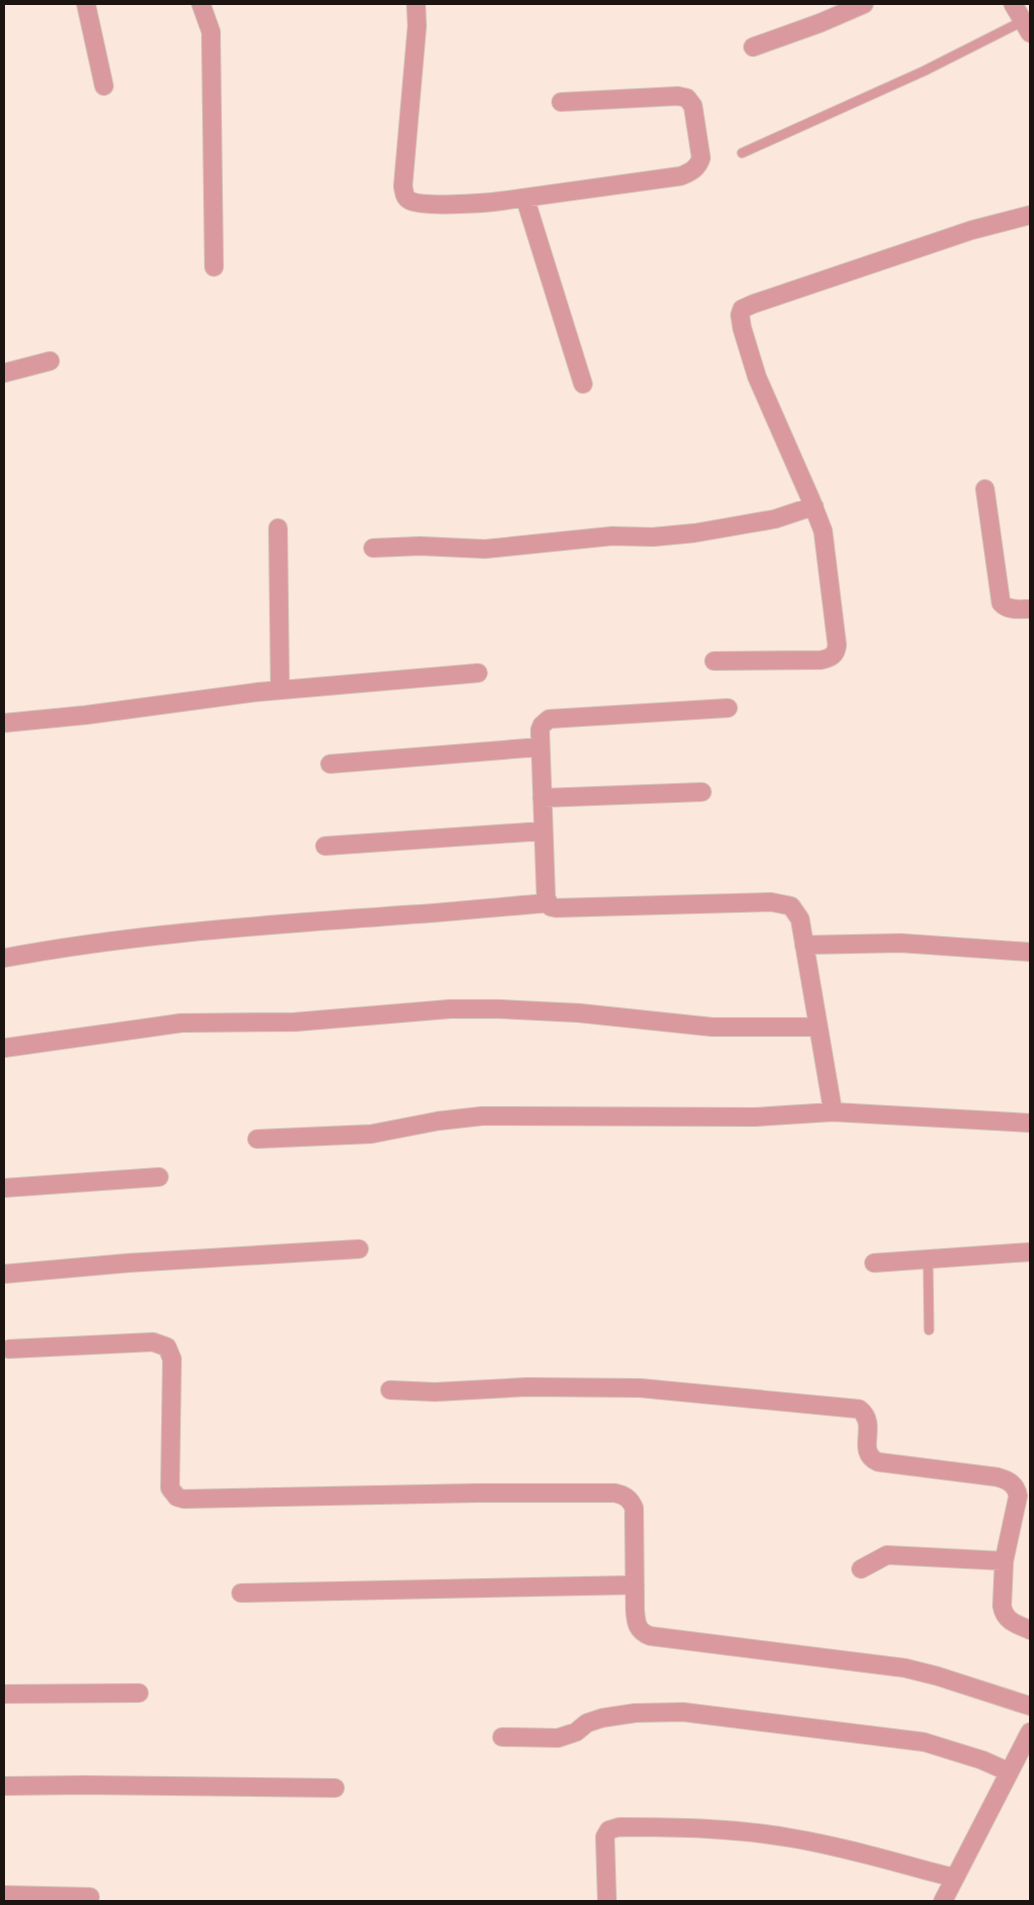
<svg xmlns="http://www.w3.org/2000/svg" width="1034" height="1905" font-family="Roboto,sans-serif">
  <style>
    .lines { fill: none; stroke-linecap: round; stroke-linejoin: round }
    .lane-casing { stroke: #d7c5bb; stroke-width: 11 }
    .street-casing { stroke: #d7c5bb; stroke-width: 20 }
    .lane { stroke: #d9999f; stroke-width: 9 }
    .street { stroke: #d9999f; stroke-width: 18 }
  </style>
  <rect width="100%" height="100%" fill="#fbe7dc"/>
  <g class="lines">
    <defs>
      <path id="lane" d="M742 153 924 71 1023 21
        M928 1259 929 1330"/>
      <path id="street" d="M86 4 104 86
        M201 4 211 32V40L214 267
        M416 4 417 26 403 186C404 191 404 197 409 200 421 208 485 203 501 201L681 176C691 172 698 168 701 158L693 106 687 98 678 96 561 102
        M1013 4 1030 33
        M753 47 820 23 864 4
        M525 198 583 384
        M4 373 50 361
        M985 489 1001 603C1008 611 1020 609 1030 609
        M278 528 280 690
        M373 548 420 546 485 549 612 536 653 537 695 533 775 519 814 506
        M714 661 821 660C831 658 836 655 837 645L823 531 811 500 757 377 742 328 740 315 742 309 753 304 972 230 1030 215
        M728 708 549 719 542 725 540 730 546 898 551 907 556 908 771 902 791 906 800 919 833 1112
        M4 723 86 715 258 692 478 673
        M330 764 540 747
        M542 798 702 792
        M325 846 543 831
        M804 945 901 943 1030 952
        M4 958C136 933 270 925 404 915 452 912 499 907 547 903
        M4 1048 181 1023 295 1022 450 1009H499L579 1013 712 1027H818
        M257 1139 371 1134 438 1121 482 1116 755 1117 833 1112 1030 1123
        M4 1188 159 1177
        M874 1263 1030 1252
        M4 1274 128 1263 359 1249
        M9 1349 153 1342 167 1347 172 1359 170 1488 177 1497 184 1499 477 1493H615C624 1495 630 1498 634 1508L635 1610C636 1623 637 1631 650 1636L905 1668 937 1676 1030 1706
        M390 1390 435 1392 527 1387 640 1388 859 1409C880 1425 854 1451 878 1462L997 1477C1008 1480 1016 1484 1018 1496L1004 1561 1002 1606C1005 1622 1017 1624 1030 1630
        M861 1569 887 1555 1004 1561
        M241 1593 635 1585
        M4 1694 139 1693
        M502 1737 558 1738 576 1732 587 1723 602 1718 635 1713 683 1712 924 1742 982 1760 1009 1772
        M4 1786 84 1785 335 1788
        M4 1895 90 1897
        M607 1901 605 1837 609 1830 619 1827C677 1827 734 1828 791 1838 846 1847 900 1864 955 1878
        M943 1901 1030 1732"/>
    </defs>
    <!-- lane casing -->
    <use href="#lane" class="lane-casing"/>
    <!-- street casing -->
    <use href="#street" class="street-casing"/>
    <!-- lane -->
    <use href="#lane" class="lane"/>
    <!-- street -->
    <use href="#street" class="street"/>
  </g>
  <!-- border -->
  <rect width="1034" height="1905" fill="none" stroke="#1b1410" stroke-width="10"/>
</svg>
